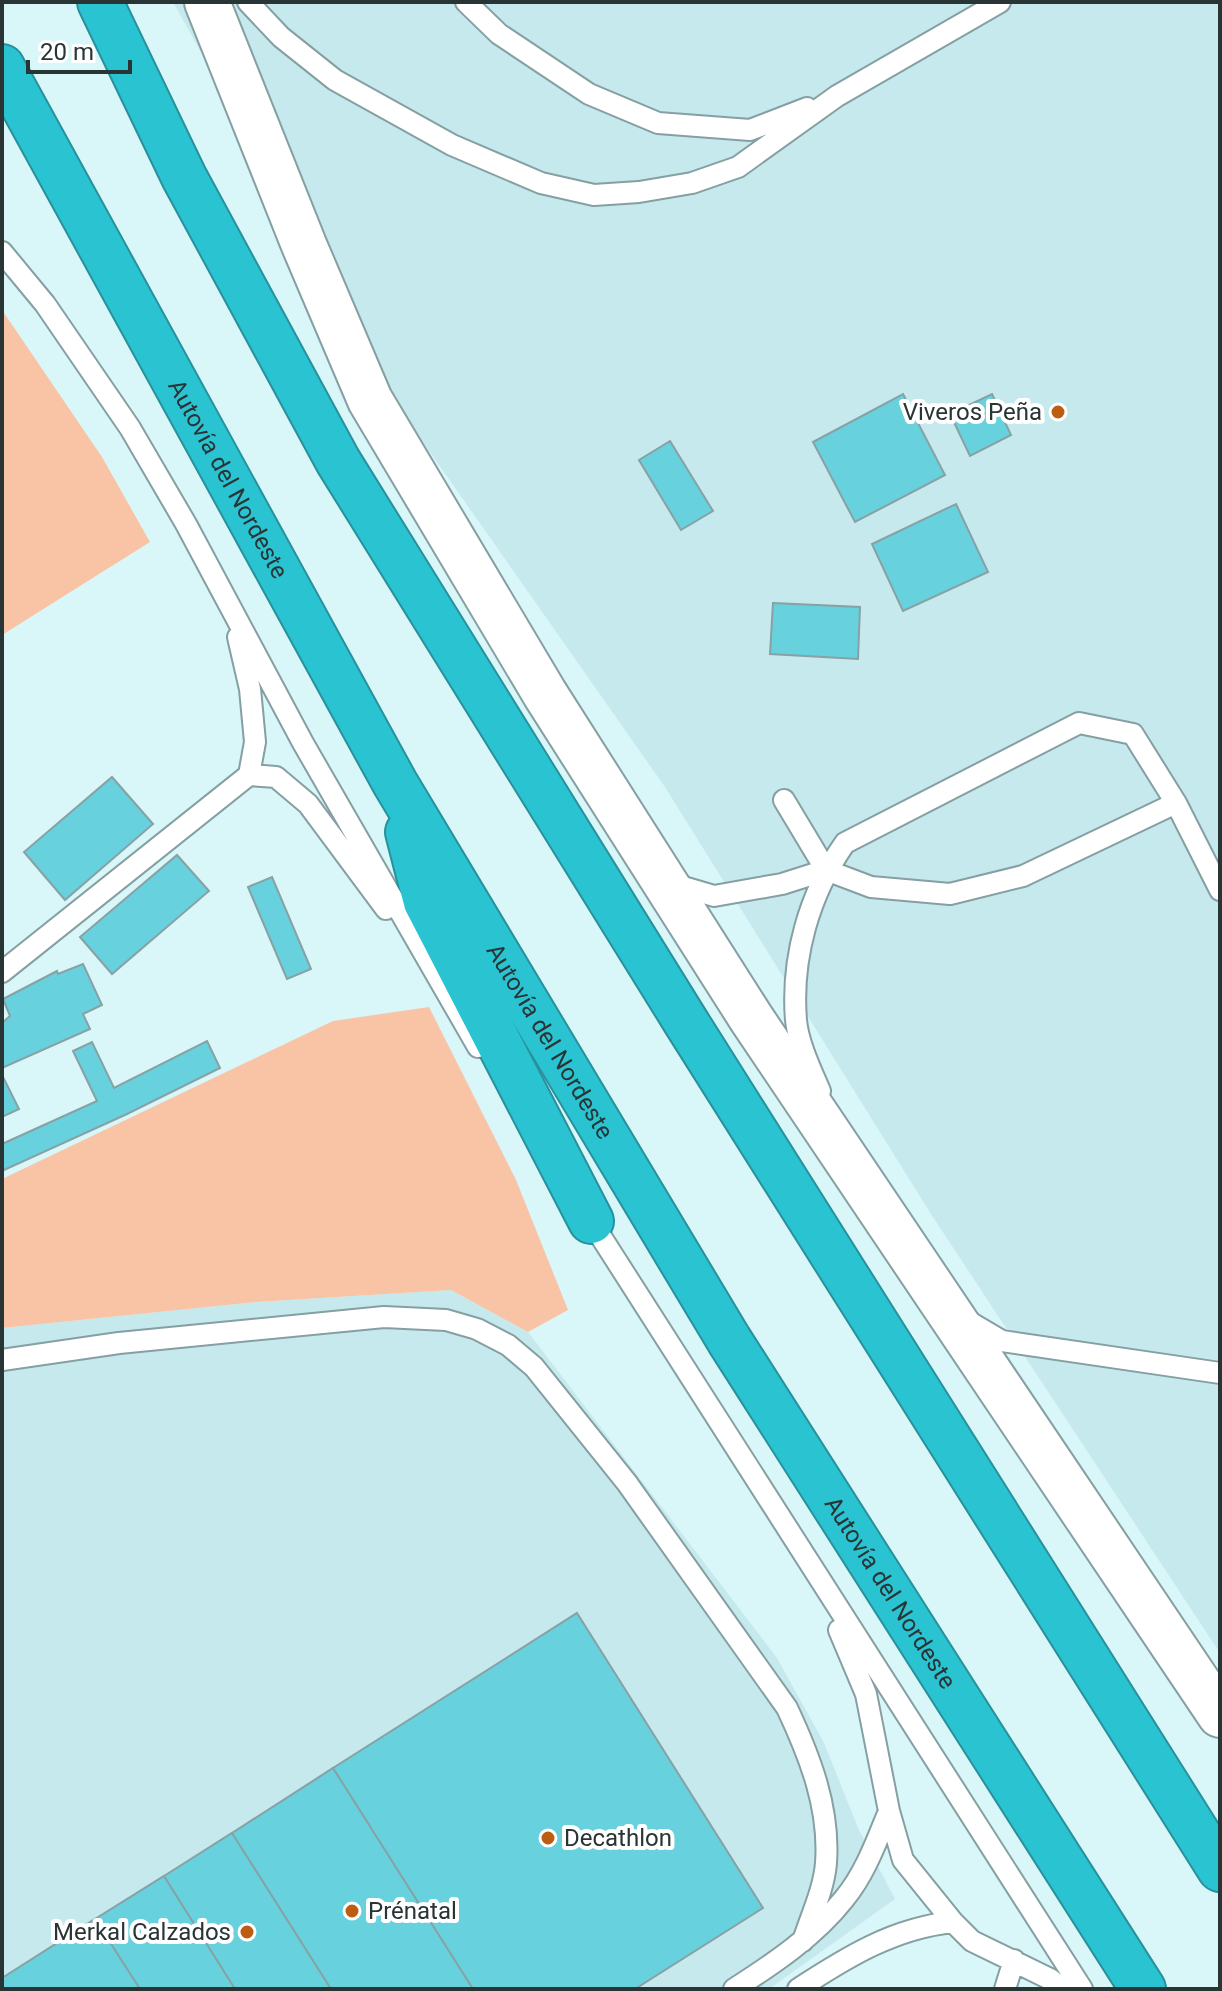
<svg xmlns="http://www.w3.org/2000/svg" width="1222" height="1991" font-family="Roboto,sans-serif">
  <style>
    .built { fill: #c5e9ed }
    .green { fill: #f8c4a5 }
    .building { fill: #67d1dd; stroke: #87a1a4; stroke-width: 2 }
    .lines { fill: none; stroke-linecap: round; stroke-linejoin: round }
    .lane-casing { stroke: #859fa2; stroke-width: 24 }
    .secondary-casing { stroke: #859fa2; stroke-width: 48 }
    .highway-casing { stroke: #29919b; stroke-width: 48 }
    .lane { stroke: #fff; stroke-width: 20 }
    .secondary { stroke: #fff; stroke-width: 44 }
    .highway { stroke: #29c3d2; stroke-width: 44 }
    .poi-dot { fill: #bc5d12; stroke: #fff; stroke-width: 3 }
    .labels { text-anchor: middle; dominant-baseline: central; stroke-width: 8; stroke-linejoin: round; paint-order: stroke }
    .poi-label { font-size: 24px; fill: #293435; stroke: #fff; text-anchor: end }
    .street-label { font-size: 24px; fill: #293435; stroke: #fff }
  </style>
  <rect width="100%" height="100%" fill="#d9f6f9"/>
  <!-- built -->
  <path class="built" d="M173 2H1220V1653L931 1214 665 787 404 415Z
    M451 1290 528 1332 777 1658 824 1743 858 1828 895 1899 769 1989H2V1328L256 1302Z"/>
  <!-- green -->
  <path class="green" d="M2 310 102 457 150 542 2 635Z
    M429 1007 516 1180 568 1310 528 1332 451 1290 256 1302 2 1328V1179L333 1021Z"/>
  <!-- building -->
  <path class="building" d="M903 394 945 475 855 522 813 442Z
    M992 394 1011 435 970 456 950 414Z
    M670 441 713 511 681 530 639 460Z
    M956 504 988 572 903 611 872 544Z
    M773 603 860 607 858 659 770 654Z
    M112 777 153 824 65 900 24 852Z
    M177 855 209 891 112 974 80 937Z
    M272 877 311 969 287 979 248 887Z
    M83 964 102 1005 83 1014 90 1029 2 1068V1023L10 1016 3 999 57 971 58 974Z
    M207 1041 220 1068 127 1114 2 1171V1144L97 1101 73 1051 92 1042 114 1088Z
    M2 1075 19 1109 2 1117Z
    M577 1613 763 1908 635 1989H473L333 1768Z
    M333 1768 473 1989H331L232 1833Z
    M232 1833 331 1989H235L164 1876Z
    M164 1876 235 1989H140L95 1919Z
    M95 1919 140 1989H2V1978Z"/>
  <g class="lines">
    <defs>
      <path id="lane" d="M248 2 281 37 335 80 452 145 541 183 594 195 639 192 692 183 738 167 837 96 1000 2
        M466 2 499 34 589 94 658 123 750 130 807 108
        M2 252 45 304 130 428 186 524 303 743 478 1047
        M249 775 276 777 308 804 386 909
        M784 800 826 870 871 887 950 894 1023 876 1176 803
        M670 883 714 896 782 884 826 870
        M2 972 249 775 255 742 250 689 238 637
        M820 1091C811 1070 798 1043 796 1020 791 958 809 894 845 843L1079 723 1133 734 1176 803 1220 890
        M589 1218 1082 1989
        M968 1321 1002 1341 1220 1373
        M2 1360 119 1343 384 1317 446 1320 477 1329 508 1345 534 1367 627 1483 787 1708C810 1757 830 1808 826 1863 824 1889 811 1916 803 1941
        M839 1630 866 1694 889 1811 903 1860 953 1922 972 1941 1050 1979 1063 1989
        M734 1989C773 1964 815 1936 844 1899 865 1874 877 1840 889 1811
        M798 1989C847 1957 894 1928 953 1922
        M1005 1989 1014 1960"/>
      <path id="secondary" d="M207 2 304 245 370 400 545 694 751 1018 1220 1715"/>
      <g id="highway">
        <path d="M100 2 184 177 338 461 686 1022 1220 1869"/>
        <path id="s1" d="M2 67 395 783 729 1340 1143 1989"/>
        <path d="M408 832 426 902 591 1221"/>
      </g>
    </defs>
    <!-- lane casing -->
    <use href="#lane" class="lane-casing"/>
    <!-- secondary casing -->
    <use href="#secondary" class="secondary-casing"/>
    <!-- highway casing -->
    <use href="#highway" class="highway-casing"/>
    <!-- lane -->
    <use href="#lane" class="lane"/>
    <!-- secondary -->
    <use href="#secondary" class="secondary"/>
    <!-- highway -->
    <use href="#highway" class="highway"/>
  </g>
  <!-- markers -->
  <g class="poi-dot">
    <circle cx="1058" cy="412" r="8"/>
    <circle cx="548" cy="1838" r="8"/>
    <circle cx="352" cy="1911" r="8"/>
    <circle cx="247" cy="1932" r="8"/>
  </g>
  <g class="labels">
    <!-- poi labels -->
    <g class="poi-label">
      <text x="1042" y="412">Viveros Peña</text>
      <text x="564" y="1838" text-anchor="start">Decathlon</text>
      <text x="368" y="1911" text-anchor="start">Prénatal</text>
      <text x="231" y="1932">Merkal Calzados</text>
    </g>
    <!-- street labels -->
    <g class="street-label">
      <text stroke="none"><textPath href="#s1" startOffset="470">Autovía del Nordeste</textPath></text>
      <text stroke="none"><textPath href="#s1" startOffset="1118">Autovía del Nordeste</textPath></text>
      <text stroke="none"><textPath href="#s1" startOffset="1766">Autovía del Nordeste</textPath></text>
    </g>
  </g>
  <!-- border -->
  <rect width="1222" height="1991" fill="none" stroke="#293435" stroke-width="8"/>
  <!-- scale -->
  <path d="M28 60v12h102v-12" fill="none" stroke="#293435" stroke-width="4"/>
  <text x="40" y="60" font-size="24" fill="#293435" stroke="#ffffff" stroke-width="6" paint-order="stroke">20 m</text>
</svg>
